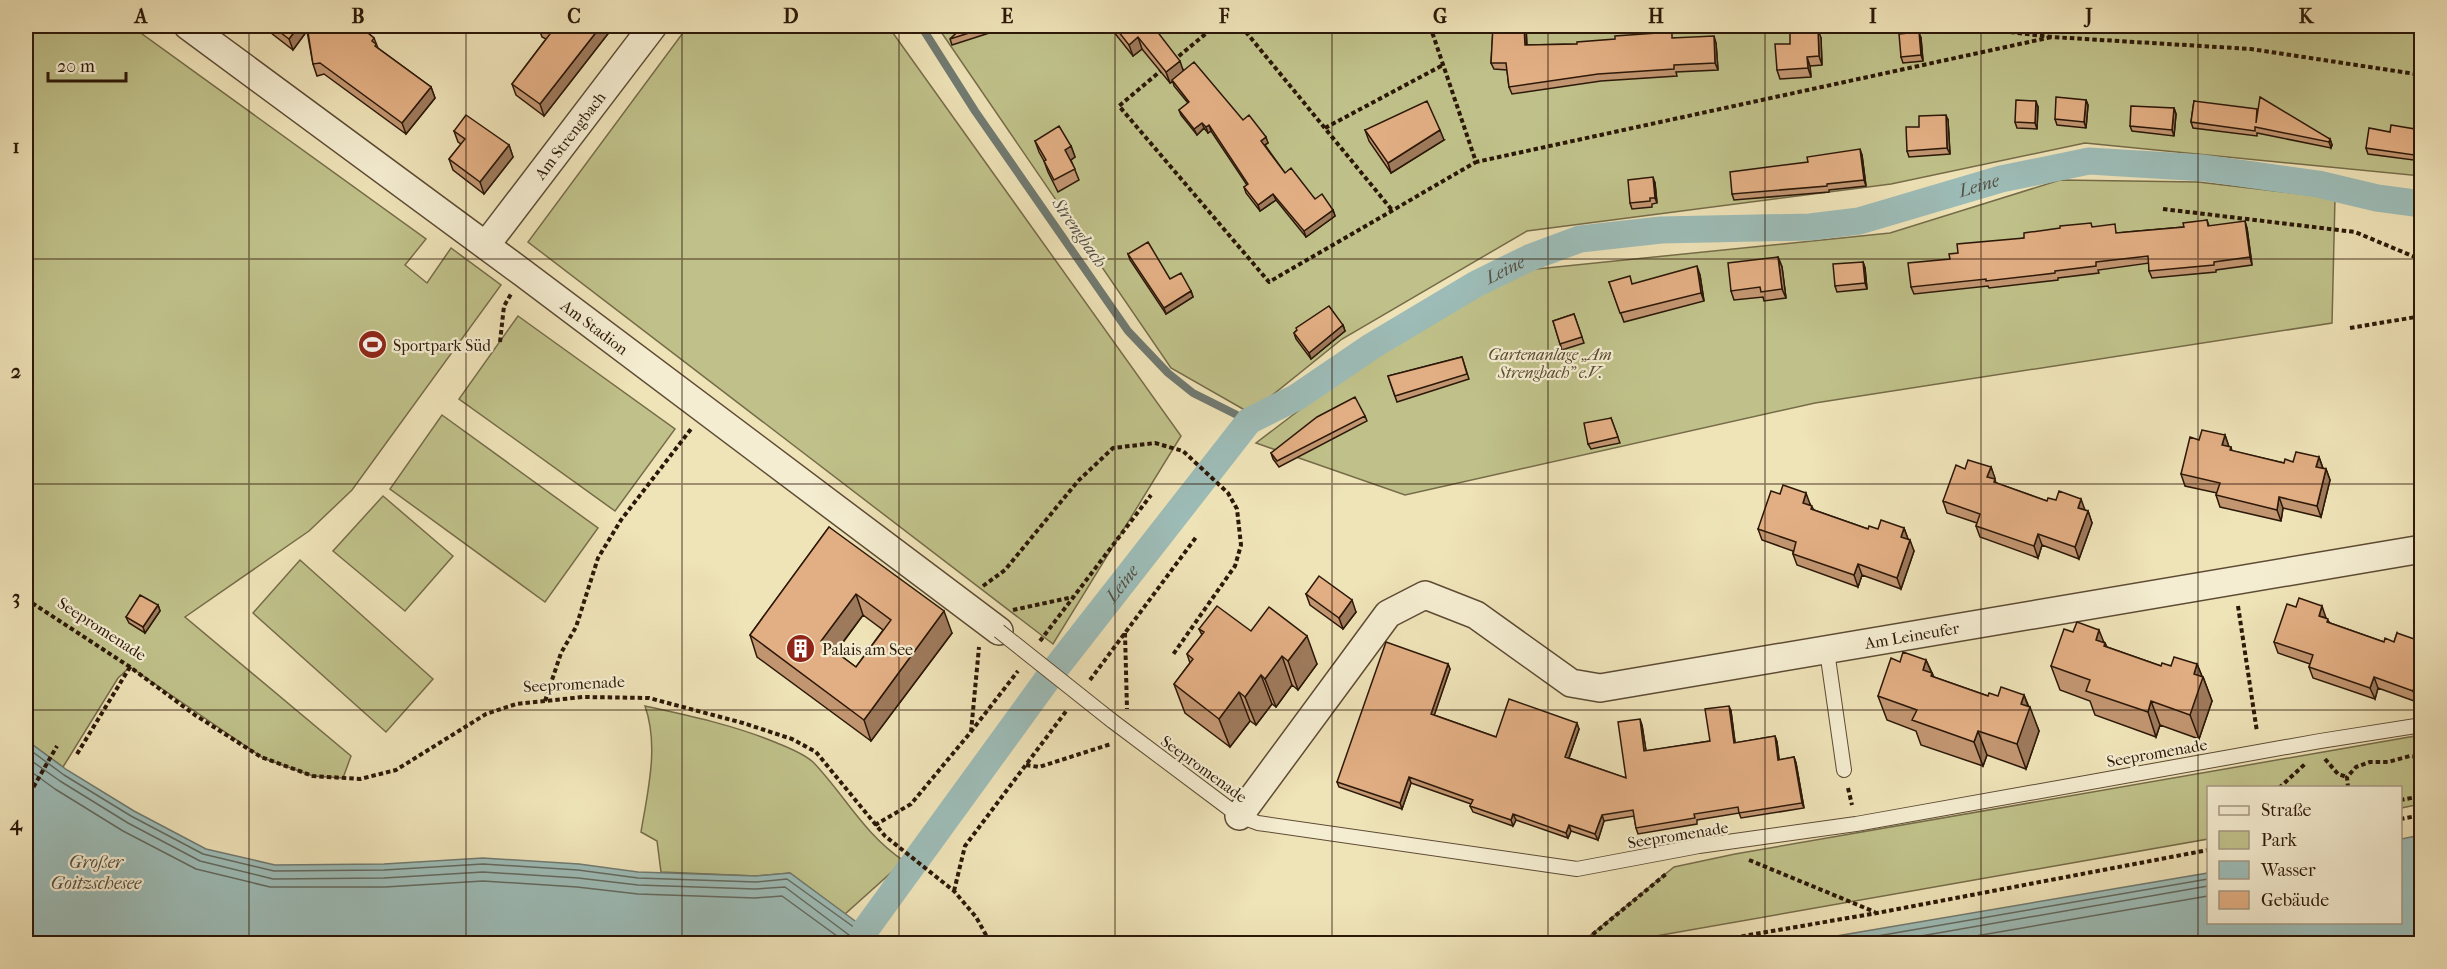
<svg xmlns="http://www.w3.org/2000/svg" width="2447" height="969" font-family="'IM FELL French Canon',serif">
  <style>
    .green { fill: #c0c18a; stroke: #766c49; stroke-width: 1.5 }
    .water { fill: #9dbcb7; stroke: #707a71; stroke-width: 1.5 }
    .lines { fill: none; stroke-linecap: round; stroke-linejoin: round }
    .shore { stroke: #646a60; stroke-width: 1.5 }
    .stream { stroke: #707a71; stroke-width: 8 }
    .canal { stroke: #9dbcb7; stroke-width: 27 }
    .service-casing { stroke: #5d4b34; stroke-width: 16 }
    .minor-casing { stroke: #5d4b34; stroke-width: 30 }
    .path { stroke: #2c1808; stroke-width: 4; stroke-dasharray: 4.5 3; stroke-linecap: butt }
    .service { stroke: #f5edd1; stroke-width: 14 }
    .minor { stroke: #f5edd1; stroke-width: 27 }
    .service-bridge-casing { stroke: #5d4b34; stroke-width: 16; stroke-linecap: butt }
    .service-bridge { stroke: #f5edd1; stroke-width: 14 }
    .wall { fill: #c29671; stroke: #2c1808; stroke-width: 1.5; fill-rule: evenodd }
    .shaded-wall { fill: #9e7a5c; stroke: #2c1808; stroke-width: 1.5 }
    .building { fill: #e2ae83; stroke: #2c1808; stroke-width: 1.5; fill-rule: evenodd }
    .grid { fill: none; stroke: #2c1808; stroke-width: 1.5; stroke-opacity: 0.55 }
    .labels { text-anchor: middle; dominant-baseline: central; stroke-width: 4.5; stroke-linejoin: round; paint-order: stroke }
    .street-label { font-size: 16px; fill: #2c1808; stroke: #f5edd1 }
    .poi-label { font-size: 16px; fill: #2c1808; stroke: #f5edd1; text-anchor: start }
    .park-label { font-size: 16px; font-style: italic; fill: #584b2f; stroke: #f5edd1 }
    .water-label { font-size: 18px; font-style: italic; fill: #545145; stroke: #f5edd1 }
    .neatline { fill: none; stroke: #2c1808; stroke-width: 2 }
    .grid-label { font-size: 20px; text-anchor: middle; font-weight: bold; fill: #2c1808 }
  </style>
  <rect width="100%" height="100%" fill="#efe3b8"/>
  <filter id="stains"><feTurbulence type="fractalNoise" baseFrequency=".00333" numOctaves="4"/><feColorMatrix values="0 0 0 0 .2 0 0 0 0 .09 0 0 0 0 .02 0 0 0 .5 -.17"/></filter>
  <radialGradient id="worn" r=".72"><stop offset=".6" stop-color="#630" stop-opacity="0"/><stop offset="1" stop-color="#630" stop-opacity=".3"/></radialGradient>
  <!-- green -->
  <path class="green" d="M26 26H131L426 239 405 265 427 283 451 248 501 285 352 490 309 531 185 617 351 756 343 778 313 776 263 758 130 667 118 678 63 767 26 740Z
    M688 26H888L1181 436 1053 644 528 242Z
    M937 26H2421V176L2085 143 1891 184 1527 231 1342 339 1250 413 1171 368Z
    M2060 180 2198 182 2335 198 2332 323 1815 403 1405 495 1256 443 1353 369 1517 271 1890 233Z
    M518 316 675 429 615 511 459 399Z
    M442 415 598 528 545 602 390 489Z
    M383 496 453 556 405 611 333 551Z
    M300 560 433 679 386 732 253 613Z
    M645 706C690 716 734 725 777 743 789 748 805 754 814 763 846 797 864 834 904 861L845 914 790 873 756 876 661 872 657 841 641 832C648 790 659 746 645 706Z
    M2421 735V804L2401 808 2400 788H2208V839L1616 943H1581L1674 867 1735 854Z"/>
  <!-- water -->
  <path class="water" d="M26 740 67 770 134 811 206 849 275 865 384 864 483 858 579 864 638 872 756 876 790 873 866 929 880 943H26Z
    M2421 835V943H1795L2208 873V922H2400L2401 839Z"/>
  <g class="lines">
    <!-- shore -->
    <path class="shore" d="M26 747 64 775 131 816 203 854 274 871 384 870 483 864 578 870 638 878 756 882 787 879 862 933 872 944
      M26 757 60 781 128 823 200 861 273 879 384 878 483 872 578 878 638 885 755 889 785 887 861 944
      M26 768 55 789 123 831 196 869 270 887H385L483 881 577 887 638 894 755 898 782 896 848 944
      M1831 944 2208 879
      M1875 944 2208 886
      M1929 944 2208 896"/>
    <!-- stream -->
    <path class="stream" d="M921 26 975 111 1128 331 1168 373 1193 393 1249 421"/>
    <!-- canal -->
    <path class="canal" id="s1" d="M866 929 1049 677 1249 421 1297 397 1372 346 1476 284 1529 258 1580 239 1661 230 1810 227 1859 221 2001 179 2089 161 2204 168 2318 184 2377 198 2422 204"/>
    <defs>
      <path id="service" d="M1827 651 1844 770
        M1111 720 1239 816 1258 823 1577 869 1699 846 1856 824 2320 741 2422 725"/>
      <g id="minor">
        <path id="s2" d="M188 26 523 273 999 631"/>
        <path id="s3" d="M486 245 653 26"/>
        <path id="s4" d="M1239 816 1388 614 1425 595 1476 615 1571 683 1600 688 2422 549"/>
      </g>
    </defs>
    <!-- service casing -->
    <use href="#service" class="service-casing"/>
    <!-- minor casing -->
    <use href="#minor" class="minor-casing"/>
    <!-- path -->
    <path class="path" d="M1241 26 1392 210
      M1430 26 1476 162 2052 37
      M1958 26 2052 37 2251 49 2422 75
      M1173 61 1215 26
      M1163 69 1119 106 1269 282 1476 162
      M1325 128 1443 65
      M2163 209 2355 232 2422 260
      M2350 328 2422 316
      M500 342 504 306 511 294
      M983 586 1005 570 1078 481 1113 448 1155 443 1183 451 1228 493 1237 509 1241 545 1235 566 1172 656
      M26 599 130 667 195 715 261 757 313 776 360 779 396 770 486 714 516 704 583 697 649 698 743 723 792 739 816 752 885 836 954 891 976 917 991 944
      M2238 606 2257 732
      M1013 610 1073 597
      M1125 633 1127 709
      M1040 641 1151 495
      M1090 680 1197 536
      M545 701 561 653 576 627 598 558 621 520 691 429
      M971 732 979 647
      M77 754 130 667
      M2325 759 2338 774 2347 777
      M1026 765 1039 767 1111 744
      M1848 788 1852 805
      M2279 788 2305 764
      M2348 788 2347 777 2356 767 2370 762H2388L2410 756 2422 757
      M26 800 57 746
      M2400 800 2422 796
      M2400 819 2422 815
      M875 825 911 804 970 733 1018 671
      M1749 860 1875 912
      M954 891 965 846 1067 710
      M1581 944 1666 874
      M1697 944 1877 913 2208 850"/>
    <!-- service -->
    <use href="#service" class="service"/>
    <!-- minor -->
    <use href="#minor" class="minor"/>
    <defs>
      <path id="service-bridge" d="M999 631 1111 720"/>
    </defs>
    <!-- service-bridge casing -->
    <use href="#service-bridge" class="service-bridge-casing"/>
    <!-- service-bridge -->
    <use href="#service-bridge" class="service-bridge"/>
  </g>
  <!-- wall -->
  <path class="wall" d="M262 26H359L374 38 378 48 431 87 435 98 406 134 324 74 317 76 313 64 307 31 293 50Z
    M538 26H614L544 116 516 95 512 84 546 39 542 37Z
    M964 26H1011L952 45 950 39Z
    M1109 26H1153L1184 71 1243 120 1268 143 1265 145 1285 173 1315 199 1333 210 1335 216 1306 237 1276 200 1260 211 1246 193 1244 187 1247 185 1211 131 1208 133 1204 128 1197 135 1181 115 1179 110 1188 103 1174 86 1173 82 1170 83 1142 49 1133 56Z
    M1491 26H1526L1527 45 1577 44 1674 38 1716 43 1718 70 1676 72 1677 76 1601 81 1512 94 1509 87 1507 70 1494 69 1491 63 1493 30Z
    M1821 38 1822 65 1810 66 1811 77 1780 79 1777 70 1790 44Z
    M1921 38 1923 61 1903 63 1901 57Z
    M2086 100 2088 105 2086 128 2057 125 2055 119Z
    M2194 101 2330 139 2332 145 2331 148 2257 133V136L2193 128 2191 122Z
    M2038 107 2037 129 2017 128 2015 122Z
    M2174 108 2176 114 2174 136 2132 131 2130 126Z
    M1948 120 1950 154 1909 157 1907 151Z
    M1365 130 1444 140 1391 173 1369 141Z
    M2421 130V161L2368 154 2366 148 2390 132Z
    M454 131 509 145 513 157 484 194 453 170 449 159 461 144 458 142Z
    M1035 141 1071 146 1075 157 1071 160 1079 180 1058 192 1048 172 1044 161 1039 152Z
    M1862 155 1866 186 1829 190V192L1734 200 1732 194Z
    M1655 183 1657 203 1652 204V207L1632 209 1630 203Z
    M2207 220 2209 226 2247 228 2252 265 2216 270V272L2152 278 2149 271V263L2098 270 2099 273 2058 278V280L1989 288 1988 286 1914 294 1911 287 1958 253 2024 238 2093 227 2118 233 2127 232 2184 227Z
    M1128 254 1191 291 1193 297 1166 314 1130 260Z
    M1778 257 1782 267 1786 298 1764 301 1763 297 1734 300 1731 291Z
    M1863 262 1865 268 1867 289 1837 292 1835 286Z
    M1700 275 1704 301 1624 322 1609 282 1633 284Z
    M1574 314 1584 343 1562 350 1553 321Z
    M1343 325 1345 331 1311 359 1296 339 1294 333 1297 330Z
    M1462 357 1469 379 1397 402 1388 376Z
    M1365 416 1367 421 1279 467 1273 459 1271 453Z
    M1611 418 1620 443 1591 449 1588 444Z
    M2225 435 2229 447H2231L2232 451 2284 463 2319 457 2323 468 2326 469 2330 480 2321 517 2283 508 2281 521 2220 507 2216 495 2217 493 2185 486 2181 474 2199 440Z
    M1991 467 1996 483 2047 501 2088 511 2092 523 2079 559 2042 545 2038 558 1980 537 1976 526 1977 523 1947 513 1943 501 1965 469Z
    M1810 504 1814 510 1868 529 1904 528 1908 539 1914 551 1901 589 1862 575 1858 587 1797 565 1793 554V551L1762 540 1758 529Z
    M829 527 952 633 871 741 757 657 750 635ZM863 615 883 630 856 667 836 652Z
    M1306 594 1356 612 1343 629 1310 605Z
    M158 605 160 611 145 633 129 623 126 617Z
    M2326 618 2330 623 2384 642H2394L2397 633 2417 702 2378 688 2375 699 2313 678 2309 667 2310 664 2278 653 2274 642Z
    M1199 629 1251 631 1317 664 1298 690 1292 685 1276 707 1272 704 1256 725 1250 721 1230 747 1185 713 1174 684 1190 663 1187 654 1202 635Z
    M2104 642 2105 643 2107 647 2161 666 2197 664 2202 676 2203 677 2212 701 2199 739 2160 725 2156 737 2095 715 2090 701 2060 690 2051 666Z
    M1926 660 1934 677 1988 696 2024 695 2039 731 2026 769 1987 755 1983 766 1921 745 1916 731 1887 720 1878 696 1900 662Z
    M1448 664 1450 669 1434 715 1496 737 1579 729 1569 758 1626 778 1642 725 1646 751 1710 741 1731 711 1735 743 1775 736 1777 742 1779 760 1794 757 1796 763 1804 808 1741 818 1739 813 1697 820V824L1638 834 1636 828 1634 816 1604 821 1598 840 1571 831 1568 838 1516 820 1513 826 1473 812 1470 806 1471 804 1411 783 1402 809 1339 787 1337 782Z"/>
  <!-- shaded-wall -->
  <path class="shaded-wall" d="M299 26H308L309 28 293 50 289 39Z
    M601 26H614L544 116 540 104Z
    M1524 26H1526L1527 52 1525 45Z
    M1818 29 1821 38 1822 65 1819 56Z
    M1919 32 1921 38 1923 61 1921 55Z
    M1714 36 1716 43 1718 70 1715 63Z
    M1138 37 1142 49 1133 56 1129 45Z
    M1807 57 1810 66 1811 77 1808 68Z
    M1180 61 1184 73 1170 83 1166 72Z
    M431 87 435 98 406 134 402 123Z
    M2086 100 2088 105 2086 128 2084 122Z
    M2036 101 2038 107 2037 129 2035 123Z
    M2174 108 2176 114 2174 136 2172 130Z
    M1946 115 1948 120 1950 154 1947 148Z
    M1202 123 1204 128 1197 135 1194 129Z
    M1209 125 1211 131 1208 133 1206 127Z
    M1440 130 1444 140 1391 173 1388 163Z
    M1266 137 1268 143 1263 146 1261 141Z
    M2330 139 2332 145 2331 148 2329 142Z
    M509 145 513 157 484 194 480 182Z
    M1071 146 1075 157 1069 161 1065 150Z
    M1860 149 1862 155 1866 186 1864 180Z
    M1653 177 1655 183 1657 203 1655 198Z
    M1273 194 1276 200 1260 211 1258 205Z
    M1333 210 1335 216 1306 237 1304 231Z
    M2245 221 2247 228 2252 265 2250 257Z
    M1778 257 1782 267 1786 298 1782 289Z
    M1863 262 1865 268 1867 289 1865 283Z
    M1697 266 1700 275 1704 301 1701 293Z
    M1191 291 1193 297 1166 314 1164 308Z
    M1343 325 1345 331 1311 359 1309 353Z
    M2225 435 2229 447 2222 445Z
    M2319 457 2323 469 2316 467Z
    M1991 467 1995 478 1991 488 1987 477Z
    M2326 469 2330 480 2321 517 2317 506Z
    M1806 493 1810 504 1807 514 1803 503Z
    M2279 497 2283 508 2281 521 2277 510Z
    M2081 499 2085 510 2078 508Z
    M2088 511 2092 523 2079 559 2075 547Z
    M1904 528 1908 539 1905 548 1901 537Z
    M2038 534 2042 545 2038 558 2034 546Z
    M1910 540 1914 551 1901 589 1897 578Z
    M1858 564 1862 575 1858 587 1854 575Z
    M856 594 863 615 828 662 821 641Z
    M1352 600 1356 612 1343 629 1339 618Z
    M158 605 160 611 145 633 143 627Z
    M2322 606 2326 618 2319 616Z
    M944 611 952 633 871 741 864 720Z
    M2099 630 2105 645V643L2114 667 2096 640Z
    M1307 636 1317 664 1298 690 1288 661Z
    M2420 641 2421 644V661L2417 650Z
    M1282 656 1292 685 1276 707 1265 679Z
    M1926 660 1932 674V673L1941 697 1923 670Z
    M1448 664 1450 669 1433 719 1431 714Z
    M2197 664 2203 679V677L2212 701 2199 739 2190 715 2194 674Z
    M2421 665V689L2417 702 2413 691Z
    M1261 675 1272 704 1256 725 1245 697Z
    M2374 677 2378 688 2375 699 2370 688Z
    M1239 692 1250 721 1230 747 1219 719Z
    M2024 695 2029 709 2030 707 2039 731 2026 769 2017 744 2021 704Z
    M2151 701 2160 725 2156 737 2148 712Z
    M1729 706 1731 711 1736 749 1734 743Z
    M1640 719 1642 725 1647 757 1644 751Z
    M1577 723 1579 729 1567 763 1565 757Z
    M1978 731 1987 755 1983 766 1974 742Z
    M1775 736 1777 742 1780 766 1778 760Z
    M1794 757 1796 763 1804 808 1802 803Z
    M1409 777 1411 783 1402 809 1400 803Z
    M1513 814 1516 820 1513 826 1511 820Z
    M1602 815 1604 821 1598 840 1595 834Z
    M1569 825 1571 831 1568 838 1566 833Z"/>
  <!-- building -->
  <path class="building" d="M272 26H299L289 39Z
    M307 26H359L374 38 372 41 376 44 375 46 431 87 402 123 320 63 313 64Z
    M538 26H601L540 104 512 84 550 34Z
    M964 26H991L950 39Z
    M1114 26H1153L1180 61 1166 72 1138 37 1129 45Z
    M1493 26H1524L1525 45 1577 44V42L1615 39V36L1672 32V38L1714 36 1715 63 1674 65V69L1598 74 1509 87 1506 63H1491Z
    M1790 28 1818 29 1819 56 1807 57 1808 68 1777 70 1775 44H1790Z
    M1919 32 1921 55 1901 57 1899 34Z
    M1194 62 1243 120 1249 115 1266 137 1261 141 1285 173 1291 168 1315 199 1322 194 1333 210 1304 231 1273 194 1258 205 1244 187 1248 184 1209 125 1206 127 1202 123 1194 129 1179 110 1189 102 1172 80Z
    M2056 97 2086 100 2084 122 2055 119Z
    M2260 97 2330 139 2329 142 2255 127V131L2191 122 2194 101 2257 109 2256 123Z
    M2016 100 2036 101 2035 123 2015 122Z
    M1427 101 1440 130 1388 163 1365 130Z
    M2131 106 2174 108 2172 130 2130 126Z
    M466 115 509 145 480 182 449 159 465 139 454 131Z
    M1946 115 1947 148 1907 151 1906 127H1919V116Z
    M2391 125 2421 130V156L2366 148 2369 128 2390 132Z
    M1059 126 1071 146 1065 150 1075 169 1054 180 1044 161 1046 160 1035 141Z
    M1860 149 1864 180 1827 184V186L1732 194 1730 172 1808 162 1807 157Z
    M1653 177 1655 198H1650V201L1630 203 1628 180Z
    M2207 220 2208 226 2245 221 2250 257 2214 262V265L2149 271 2148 256 2096 262V266L2055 271V273L1986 281V279L1911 287 1908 263 1950 259 1949 254 1958 253 1957 244 2024 238V233L2060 228V226L2091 223 2092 227 2115 224 2116 233 2127 232 2184 227 2183 223Z
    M1148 242 1170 279 1181 273 1191 291 1164 308 1128 254Z
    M1778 257 1782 289 1761 292 1760 287 1731 291 1728 263Z
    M1863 262 1865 283 1835 286 1833 264Z
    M1697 266 1701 293 1620 313 1609 282 1630 276 1632 284Z
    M1329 306 1343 325 1309 353 1294 333 1297 330 1296 328Z
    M1574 314 1582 337 1560 344 1553 321Z
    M1462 357 1467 374 1395 396 1388 376Z
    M1355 397 1365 416 1277 461 1271 453 1317 417Z
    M1611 418 1618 437 1588 444 1584 423Z
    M2202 430 2225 435 2222 445 2231 447 2230 450 2284 463 2285 459 2293 462 2296 452 2319 457 2316 467 2326 469 2317 506 2279 497 2277 510 2216 495 2220 483 2181 474 2190 437 2199 440Z
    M1968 460 1991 467 1987 477 1995 479 1994 482 2047 501 2048 498 2056 500 2059 491 2081 499 2078 508 2088 511 2075 547 2038 534 2034 546 1976 526 1980 514 1943 501 1956 465 1965 469Z
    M1783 485 1806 493 1803 503 1812 506 1811 509 1868 529 1869 526 1878 529 1881 520 1904 528 1901 537 1910 540 1897 578 1858 564 1854 575 1793 554 1796 542 1758 529 1771 491 1780 494Z
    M829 527 944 611 864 720 750 635ZM856 594 891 620 856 667 821 641Z
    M1319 576 1352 600 1339 618 1306 594Z
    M140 595 158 605 143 627 126 617Z
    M2299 598 2322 606 2319 616 2328 619 2327 622 2384 642 2385 638 2394 642 2397 633 2420 641 2417 650 2421 651V665L2413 691 2374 677 2370 688 2309 667 2313 655 2274 642 2287 604 2296 607Z
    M1217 606 1251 631 1269 607 1307 636 1288 661 1282 656 1265 679 1261 675 1245 697 1239 692 1219 719 1174 684 1193 659 1187 654 1204 632 1199 629Z
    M2077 622 2099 630 2096 640 2105 643 2104 646 2161 666 2162 663 2171 666 2174 657 2197 664 2194 674 2203 677 2190 715 2151 701 2148 712 2086 691 2090 680 2051 666 2064 629 2073 632Z
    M1386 642 1448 664 1431 714 1496 737 1509 699 1577 723 1565 757 1626 778 1618 722 1640 719 1644 751 1710 741 1705 709 1729 706 1734 743 1775 736 1778 760 1794 757 1802 803 1739 813 1738 807 1694 814 1695 818 1636 828 1633 810 1602 815 1595 834 1569 825 1566 833 1513 814 1511 820 1470 806 1473 800 1409 777 1400 803 1337 782Z
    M1903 652 1926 660 1923 670 1932 673 1931 676 1988 696 1989 693 1998 696 2001 687 2024 695 2021 704 2030 707 2017 744 1978 731 1974 742 1912 720 1917 710 1878 696 1891 658 1900 662Z"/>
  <!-- grid -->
  <path class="grid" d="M249 26V944M466 26V944M682 26V944M899 26V944M1115 26V944M1332 26V944M1548 26V944M1765 26V944M1981 26V944M2198 26V944M26 259H2422M26 484H2422M26 710H2422"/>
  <!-- icons -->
  <defs>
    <symbol id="stadium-disc" viewBox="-11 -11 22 22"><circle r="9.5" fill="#8f2418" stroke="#f5edd1"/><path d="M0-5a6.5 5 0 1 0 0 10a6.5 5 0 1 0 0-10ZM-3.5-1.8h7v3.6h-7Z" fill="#fff"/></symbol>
    <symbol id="building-disc" viewBox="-11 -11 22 22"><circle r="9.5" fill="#8f2418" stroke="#f5edd1"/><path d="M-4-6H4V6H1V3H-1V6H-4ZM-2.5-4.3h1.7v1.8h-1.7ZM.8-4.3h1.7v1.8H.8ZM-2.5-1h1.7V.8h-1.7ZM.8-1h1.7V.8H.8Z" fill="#fff"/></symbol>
  </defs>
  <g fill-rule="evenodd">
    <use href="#stadium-disc" x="356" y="328" width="33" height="33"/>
    <use href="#building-disc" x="784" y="632" width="33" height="33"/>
  </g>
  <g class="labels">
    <!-- street labels -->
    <g class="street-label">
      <text stroke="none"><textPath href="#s3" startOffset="138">Am Strengbach</textPath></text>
      <text stroke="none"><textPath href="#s2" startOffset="506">Am Stadion</textPath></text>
      <text transform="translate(102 629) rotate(33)">Seepromenade</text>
      <text stroke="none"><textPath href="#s4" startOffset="810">Am Leineufer</textPath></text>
      <text transform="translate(574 684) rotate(-3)">Seepromenade</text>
      <text transform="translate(2157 753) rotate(-10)">Seepromenade</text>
      <text transform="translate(1204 769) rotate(36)">Seepromenade</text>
      <text transform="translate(1678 835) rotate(-9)">Seepromenade</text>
    </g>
    <!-- poi labels -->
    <g class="poi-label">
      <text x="393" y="345">Sportpark Süd</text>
      <text x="822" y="649">Palais am See</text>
    </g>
    <!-- park labels -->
    <g class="park-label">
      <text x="1550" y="354">Gartenanlage „Am<tspan x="1550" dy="18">Strengbach” e.V.</tspan></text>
    </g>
    <!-- water labels -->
    <g class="water-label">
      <text stroke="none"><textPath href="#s1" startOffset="1420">Leine</textPath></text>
      <text transform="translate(1079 233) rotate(55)">Strengbach</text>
      <text stroke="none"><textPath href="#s1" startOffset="934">Leine</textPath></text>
      <text stroke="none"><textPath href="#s1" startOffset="430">Leine</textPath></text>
      <text x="96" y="862">Großer<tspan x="96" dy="21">Goitzschesee</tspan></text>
    </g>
  </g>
  <!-- margin -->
  <rect width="2447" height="969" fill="none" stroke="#efe3b8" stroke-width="66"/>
  <!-- legend -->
  <rect x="2207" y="786" width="195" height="138" fill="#f5edd1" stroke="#a59881" stroke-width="1.5"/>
  <rect x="2219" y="806" width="30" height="9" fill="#f5edd1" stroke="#a59881" stroke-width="1.5"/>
  <text x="2261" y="816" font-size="18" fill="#2c1808">Straße</text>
  <rect x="2219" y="831" width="30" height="18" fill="#c0c18a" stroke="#a59881" stroke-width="1.5"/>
  <text x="2261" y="846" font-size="18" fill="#2c1808">Park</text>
  <rect x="2219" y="861" width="30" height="18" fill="#9dbcb7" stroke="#a59881" stroke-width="1.5"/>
  <text x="2261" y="876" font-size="18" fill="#2c1808">Wasser</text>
  <rect x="2219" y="891" width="30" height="18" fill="#e2ae83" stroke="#a59881" stroke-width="1.5"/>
  <text x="2261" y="906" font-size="18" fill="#2c1808">Gebäude</text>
  <!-- scale -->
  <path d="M48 72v9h78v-9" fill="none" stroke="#2c1808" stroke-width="3"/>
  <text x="57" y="72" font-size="18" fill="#2c1808" stroke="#f5edd1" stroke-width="4.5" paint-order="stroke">20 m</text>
  <rect x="33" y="33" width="2381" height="903" class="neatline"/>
  <g class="grid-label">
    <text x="141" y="23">A</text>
    <text x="358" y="23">B</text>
    <text x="574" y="23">C</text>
    <text x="791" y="23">D</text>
    <text x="1007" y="23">E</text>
    <text x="1224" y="23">F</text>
    <text x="1440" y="23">G</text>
    <text x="1656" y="23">H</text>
    <text x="1873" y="23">I</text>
    <text x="2089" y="23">J</text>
    <text x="2306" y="23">K</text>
    <text x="16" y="153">1</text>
    <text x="16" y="378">2</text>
    <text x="16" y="604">3</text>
    <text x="16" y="830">4</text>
  </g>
  <rect width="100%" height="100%" filter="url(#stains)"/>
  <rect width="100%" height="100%" fill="url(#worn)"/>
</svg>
